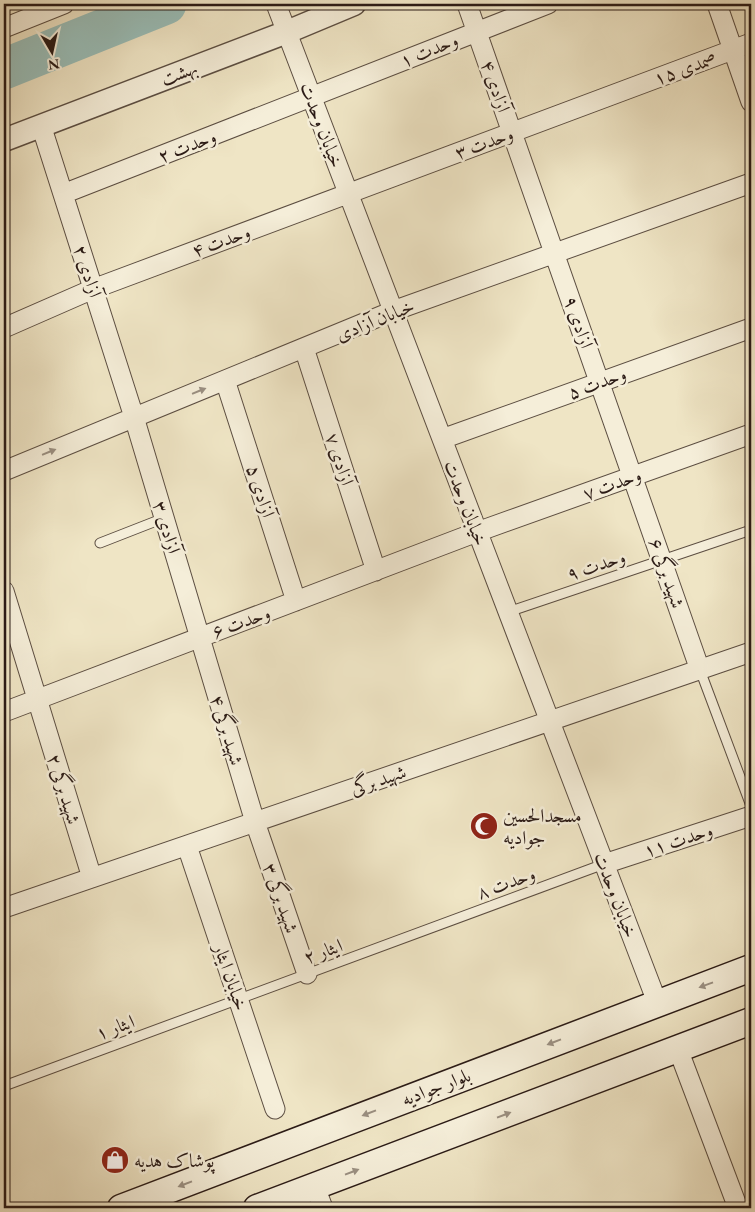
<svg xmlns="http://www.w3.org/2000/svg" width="755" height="1212" font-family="'EB Garamond',Amiri,serif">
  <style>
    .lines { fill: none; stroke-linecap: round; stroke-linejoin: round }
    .river { stroke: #9abeb8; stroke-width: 41 }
    .service-casing { stroke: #5c4e42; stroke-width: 11 }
    .minor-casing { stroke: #5c4e42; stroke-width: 21 }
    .tertiary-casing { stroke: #5c4e42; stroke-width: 25 }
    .secondary-casing { stroke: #2b1b16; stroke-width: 29 }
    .service { stroke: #f5eed9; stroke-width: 9 }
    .minor { stroke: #f5eed9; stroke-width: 19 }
    .tertiary { stroke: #f5eed9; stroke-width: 22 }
    .secondary { stroke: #f5eed9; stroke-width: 26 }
    .oneway { fill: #9a8f81 }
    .labels { text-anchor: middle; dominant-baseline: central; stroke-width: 5; stroke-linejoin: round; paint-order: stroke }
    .street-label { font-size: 19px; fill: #2b1b16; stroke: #f5eed9 }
    .poi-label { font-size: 19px; fill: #2b1b16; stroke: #f5eed9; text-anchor: start }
  </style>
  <rect width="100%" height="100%" fill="#efe5c5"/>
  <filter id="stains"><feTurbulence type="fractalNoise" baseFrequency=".004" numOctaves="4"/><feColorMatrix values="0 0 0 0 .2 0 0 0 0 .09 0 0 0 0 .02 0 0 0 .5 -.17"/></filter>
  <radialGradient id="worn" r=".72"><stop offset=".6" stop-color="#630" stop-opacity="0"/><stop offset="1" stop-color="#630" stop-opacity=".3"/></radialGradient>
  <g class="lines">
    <!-- river -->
    <path class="river" d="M4 69 166 4"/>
    <defs>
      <path id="service" d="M100 543 164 518
        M508 612 751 530
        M700 670 751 806
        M4 1086 604 864"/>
      <path id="minor" d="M276 4 657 1002
        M467 4 700 670
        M717 4 751 102
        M4 28 64 4
        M41 125 134 417 255 822 307 974
        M63 194 548 4
        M4 328 93 289 751 43
        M304 348 376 571
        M225 380 296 601
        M442 439 751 328
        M4 471 393 311 751 183
        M4 591 92 878
        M4 712 477 532 751 434
        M187 846 275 1109
        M604 864 751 816
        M4 908 751 652
        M678 1049 738 1208
        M315 1187 323 1208"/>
      <path id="tertiary" d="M4 140 287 32 354 4"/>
      <path id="secondary" d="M121 1208 751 968
        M257 1208 751 1021"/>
    </defs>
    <!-- service casing -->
    <use href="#service" class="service-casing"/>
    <!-- minor casing -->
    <use href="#minor" class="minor-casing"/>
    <!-- tertiary casing -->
    <use href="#tertiary" class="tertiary-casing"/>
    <!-- secondary casing -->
    <use href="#secondary" class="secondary-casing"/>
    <!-- service -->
    <use href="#service" class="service"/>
    <!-- minor -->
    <use href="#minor" class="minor"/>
    <!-- tertiary -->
    <use href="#tertiary" class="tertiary"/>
    <!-- secondary -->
    <use href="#secondary" class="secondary"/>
  </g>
  <!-- one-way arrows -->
  <defs><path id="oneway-solid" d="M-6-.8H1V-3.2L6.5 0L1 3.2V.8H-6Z" transform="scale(1.25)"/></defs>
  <g class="oneway">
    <use href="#oneway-solid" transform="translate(199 391) rotate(-22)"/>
    <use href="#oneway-solid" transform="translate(49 452) rotate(-22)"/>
    <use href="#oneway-solid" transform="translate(706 985) rotate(160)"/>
    <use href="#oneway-solid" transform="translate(554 1042) rotate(159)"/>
    <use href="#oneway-solid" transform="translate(369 1113) rotate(159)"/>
    <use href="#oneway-solid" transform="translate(504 1115) rotate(-21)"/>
    <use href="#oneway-solid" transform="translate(352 1172) rotate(-21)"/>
    <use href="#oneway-solid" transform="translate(185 1184) rotate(159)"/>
  </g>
  <!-- icons -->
  <defs>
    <symbol id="mosque-disc" viewBox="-11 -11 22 22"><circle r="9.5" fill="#8f2418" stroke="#f5eed9"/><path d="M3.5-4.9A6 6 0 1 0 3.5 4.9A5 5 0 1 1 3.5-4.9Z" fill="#fff"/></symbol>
    <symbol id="shop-disc" viewBox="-11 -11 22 22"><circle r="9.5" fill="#8f2418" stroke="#f5eed9"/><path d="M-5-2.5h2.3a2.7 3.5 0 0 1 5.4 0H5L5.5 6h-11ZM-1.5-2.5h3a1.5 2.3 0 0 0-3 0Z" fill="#fff"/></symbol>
  </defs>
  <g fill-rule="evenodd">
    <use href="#mosque-disc" x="468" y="810" width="32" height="32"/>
    <use href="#shop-disc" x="99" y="1144" width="32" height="32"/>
  </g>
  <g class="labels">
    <!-- street labels -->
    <g class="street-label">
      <text transform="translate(429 50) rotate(-22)">وحدت ۱</text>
      <text transform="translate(685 68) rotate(-20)">صمدی ۱۵</text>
      <text transform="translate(179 73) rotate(-21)">بهشت</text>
      <text transform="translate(496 86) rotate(71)">آزادی ۴</text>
      <text transform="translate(322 125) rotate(69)">خیابان وحدت</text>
      <text transform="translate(484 143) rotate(-20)">وحدت ۳</text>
      <text transform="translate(187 146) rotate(-21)">وحدت ۲</text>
      <text transform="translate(221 241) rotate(-20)">وحدت ۴</text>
      <text transform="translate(88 271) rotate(72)">آزادی ۲</text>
      <text transform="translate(375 320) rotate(-22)">خیابان آزادی</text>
      <text transform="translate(579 322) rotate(71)">آزادی ۹</text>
      <text transform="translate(597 383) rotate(-20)">وحدت ۵</text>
      <text transform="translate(340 459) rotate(72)">آزادی ۷</text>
      <text transform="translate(612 484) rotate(-20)">وحدت ۷</text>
      <text transform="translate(261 491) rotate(72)">آزادی ۵</text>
      <text transform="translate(466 503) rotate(69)">خیابان وحدت</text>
      <text transform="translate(167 527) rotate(73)">آزادی ۳</text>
      <text transform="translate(596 565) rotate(-18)">وحدت ۹</text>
      <text transform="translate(667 573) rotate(71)">شهید برگی ۶</text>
      <text transform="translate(241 622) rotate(-20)">وحدت ۶</text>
      <text transform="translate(227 730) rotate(73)">شهید برگی ۴</text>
      <text transform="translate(378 780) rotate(-19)">شهید برگی</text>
      <text transform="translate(64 789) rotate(73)">شهید برگی ۲</text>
      <text transform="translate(678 840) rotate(-18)">وحدت ۱۱</text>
      <text transform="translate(506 883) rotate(-20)">وحدت ۸</text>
      <text transform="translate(616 895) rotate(69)">خیابان وحدت</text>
      <text transform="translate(281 898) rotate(71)">شهید برگی ۳</text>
      <text transform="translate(323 951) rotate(-20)">ایثار ۲</text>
      <text transform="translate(231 977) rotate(71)">خیابان ایثار</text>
      <text transform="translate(115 1027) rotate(-20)">ایثار ۱</text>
      <text transform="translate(436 1087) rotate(-21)">بلوار جوادیه</text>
    </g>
    <!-- poi labels -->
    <g class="poi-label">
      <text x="503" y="815">مسجدالحسین<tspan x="503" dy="22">جوادیه</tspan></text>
      <text x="134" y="1160">پوشاک هدیه</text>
    </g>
  </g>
  <!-- margin -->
  <rect width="755" height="1212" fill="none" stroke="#efe5c5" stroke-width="20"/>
  <rect x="5" y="5" width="745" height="1202" fill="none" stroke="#2b1b16" stroke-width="2.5"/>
  <rect x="10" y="10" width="735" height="1192" fill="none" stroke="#2b1b16"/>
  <!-- north arrow -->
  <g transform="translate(52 52) rotate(171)" stroke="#f5eed9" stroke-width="4" paint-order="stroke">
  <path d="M0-4L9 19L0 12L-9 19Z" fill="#2b1b16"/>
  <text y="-8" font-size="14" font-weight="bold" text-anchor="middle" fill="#2b1b16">N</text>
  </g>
  <rect width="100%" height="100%" filter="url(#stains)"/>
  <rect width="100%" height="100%" fill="url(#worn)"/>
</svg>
